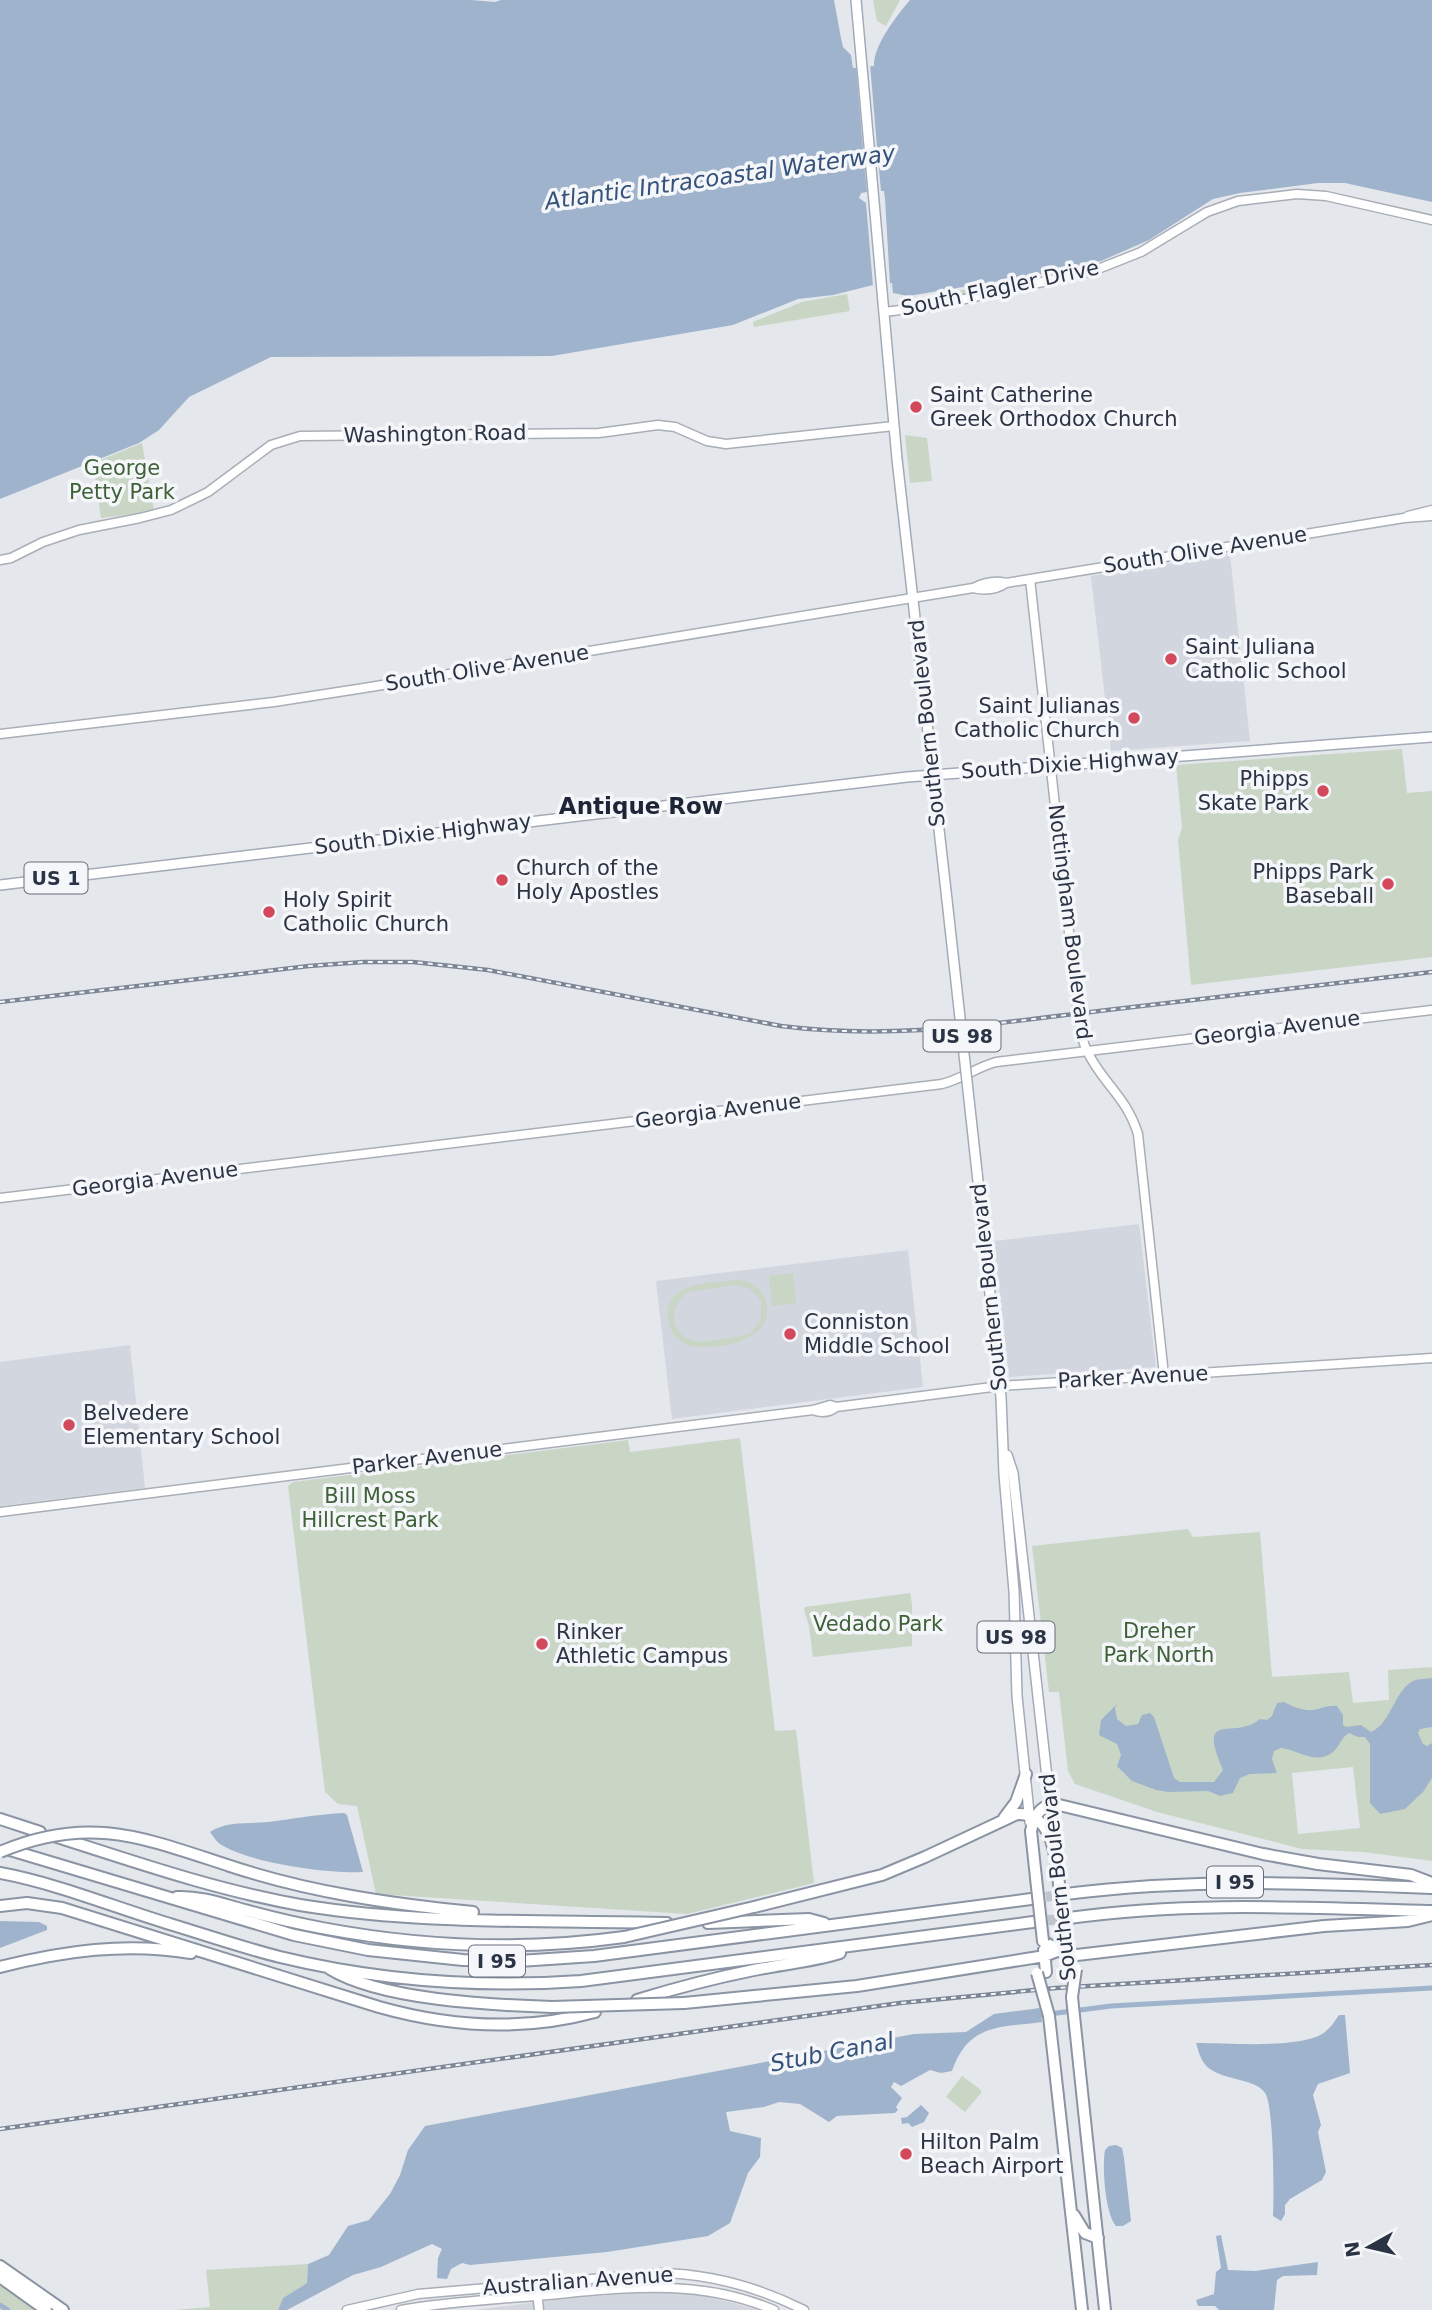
<svg xmlns="http://www.w3.org/2000/svg" width="1432" height="2310" font-family="'DejaVu Sans',sans-serif">
  <style>
    .built { fill: #d2d6de }
    .green { fill: #c9d6c5; fill-rule: evenodd }
    .water { fill: #9fb4cc }
    .pier { fill: #e4e7ec }
    .lines { fill: none; stroke-linecap: round; stroke-linejoin: round }
    .canal { stroke: #9fb4cc; stroke-width: 5 }
    .highway-tunnel { stroke: #bfc3cb; stroke-width: 10; stroke-dasharray: 10 5; stroke-linecap: butt }
    .secondary-casing { stroke: #a9aeb7; stroke-width: 11 }
    .primary-casing { stroke: #a3abb8; stroke-width: 12 }
    .highway-casing { stroke: #8b94a3; stroke-width: 14 }
    .secondary { stroke: #fff; stroke-width: 8 }
    .primary { stroke: #fff; stroke-width: 9 }
    .highway { stroke: #fff; stroke-width: 10 }
    .rail-casing { stroke: #7d8696; stroke-width: 4.5 }
    .rail { stroke: #f4f6f9; stroke-width: 2; stroke-dasharray: 5; stroke-linecap: butt }
    .primary-bridge-casing { stroke: #a3abb8; stroke-width: 12; stroke-linecap: butt }
    .highway-bridge-casing { stroke: #8b94a3; stroke-width: 14; stroke-linecap: butt }
    .primary-bridge { stroke: #fff; stroke-width: 9 }
    .highway-bridge { stroke: #fff; stroke-width: 10 }
    .poi-dot { fill: #d1495b; stroke: #f4f6f9; stroke-width: 2.5 }
    .labels { text-anchor: middle; dominant-baseline: central; stroke-width: 7; stroke-linejoin: round; paint-order: stroke }
    .shield { fill: #f4f6f9; stroke: #676e7b; stroke-width: 2 }
    .shield-label { font-size: 19px; font-weight: bold; fill: #2b3445 }
    .street-label { font-size: 21px; fill: #2b3445; stroke: #f4f6f9 }
    .poi-label { font-size: 21px; fill: #2b3445; stroke: #f4f6f9; text-anchor: start }
    .park-label { font-size: 21px; fill: #3f6138; stroke: #f4f6f9 }
    .water-label { font-size: 23px; font-style: italic; fill: #34527a; stroke: #f4f6f9 }
    .neighbourhood-label { font-size: 23px; font-weight: bold; fill: #1d2536; stroke: #f4f6f9 }
  </style>
  <rect width="100%" height="100%" fill="#e4e7ec"/>
  <!-- built -->
  <path class="built" d="M1230 554 1250 741 1111 751 1091 576Z
    M1139 1224 1156 1367 1009 1377 994 1241Z
    M908 1250 923 1387 672 1419 656 1281Z
    M130 1345 145 1488 0 1506V1362Z
    M656 2291 699 2294 759 2310H474L562 2299Z"/>
  <!-- green -->
  <path class="green" d="M873 0H900L886 26 877 21Z
    M1085 268V270L942 300 916 303 930 296Z
    M847 294 850 311 754 327 753 322 802 302Z
    M905 435 927 438 932 481 910 483Z
    M142 443 154 511 101 518 93 463Z
    M1402 749 1407 793 1432 791V957L1191 985 1178 840 1182 828 1176 765Z
    M793 1273 796 1303 772 1306 769 1276Z
    M739 1280C756 1282 768 1294 767 1312 767 1344 702 1355 682 1342 674 1337 669 1328 668 1319 664 1281 713 1283 739 1280ZM735 1285 750 1289 761 1301V1319L751 1333C740 1337 702 1344 691 1340 667 1331 670 1304 688 1292Z
    M740 1438 775 1731 796 1730 814 1883 687 1914 376 1894 357 1806 338 1804 325 1792 288 1486 293 1482 628 1440 630 1452Z
    M1188 1529 1193 1537 1260 1532 1272 1677 1349 1672 1353 1703 1389 1700 1388 1670 1432 1667V1861L1363 1852 1302 1849 1157 1812 1075 1784 1068 1771 1059 1692H1049L1032 1546ZM1353 1767 1360 1828 1298 1834 1292 1773Z
    M910 1593 912 1604V1646L813 1657 809 1626 804 1610 805 1607Z
    M962 2076 981 2090V2093L965 2112 946 2097Z
    M308 2264 307 2283 283 2298 278 2310H175L210 2307 206 2270Z
    M0 2281 41 2310H0Z"/>
  <!-- water -->
  <path class="water" d="M0 0H471L495 2 501 0H834L841 38 843 47 851 55 853 68 874 66C873 46 897 15 910 0H1432V202L1345 183H1318L1240 193 1213 199 1149 240 1101 261 1067 270 908 296 893 293 892 283 873 285 833 295 798 299 733 325 552 356 271 357 189 397 159 430 139 443 0 499Z
    M1432 1678V1727L1420 1729 1418 1733 1423 1744 1427 1746 1432 1743V1778L1423 1792 1405 1809 1380 1814 1370 1803V1744L1365 1737H1358L1349 1733C1342 1737 1340 1744 1335 1750 1319 1767 1298 1750 1281 1748L1274 1751 1272 1759 1277 1773 1250 1774 1240 1778 1233 1793 1220 1796 1208 1791 1168 1792 1156 1790 1132 1781 1117 1766 1121 1755 1117 1744 1099 1735 1101 1720 1117 1704 1115 1708 1117 1719 1126 1726 1138 1724 1142 1715 1150 1713 1154 1717 1174 1778 1180 1782H1214L1223 1770C1196 1708 1235 1741 1260 1719L1267 1720 1272 1716 1277 1703 1284 1702C1292 1706 1302 1711 1313 1710 1321 1709 1327 1705 1337 1706L1343 1715V1725L1346 1727 1361 1725 1371 1732C1392 1723 1394 1689 1415 1680 1419 1679 1427 1679 1432 1678Z
    M344 1813 347 1815 363 1872C329 1874 249 1863 220 1844 216 1841 213 1836 210 1832 226 1821 248 1824 268 1822 294 1819 318 1814 344 1813Z
    M0 1921 39 1922 47 1926V1930L0 1948Z
    M1040 2008 1042 2022C999 2028 969 2023 952 2071L941 2073 930 2070 901 2086 894 2082 891 2087 902 2098 896 2107 898 2110 895 2113 837 2116 829 2122 800 2104 779 2102 764 2107 726 2112 730 2131 761 2138 760 2157 748 2173 730 2223 708 2236 607 2252 470 2265 462 2263 451 2269 447 2279 437 2278 438 2258 442 2249 432 2244 381 2267 353 2275 287 2310H278L283 2298 307 2283 308 2264 329 2255 348 2226 369 2220 390 2194 400 2175 408 2150 425 2126 914 2034 966 2032 994 2014Z
    M1339 2015H1345L1350 2073 1318 2084 1313 2095 1321 2125 1318 2132 1326 2172 1322 2180 1290 2199 1285 2205V2214L1281 2221 1273 2216C1274 2197 1274 2105 1265 2093 1255 2077 1216 2081 1204 2063 1200 2058 1198 2049 1196 2043 1230 2043 1285 2048 1316 2037 1327 2033 1333 2024 1339 2015Z
    M921 2105 929 2113 924 2122 912 2127 908 2123 902 2124 901 2118 907 2117Z
    M1116 2145 1122 2148 1124 2158 1131 2221 1123 2226H1116C1105 2213 1102 2167 1105 2150L1109 2146Z
    M1221 2235 1228 2270 1255 2271 1318 2262 1317 2275 1283 2276 1277 2280 1274 2310H1219L1215 2306H1198L1196 2300 1214 2294 1216 2272 1221 2268 1216 2236Z"/>
  <!-- pier -->
  <path class="pier" d="M870 64 877 147 880 150 881 158 878 159 881 191H884L885 199 890 284 873 286 866 203 859 198 861 193 867 192 864 160 857 159 855 156 863 149 856 65Z"/>
  <g class="lines">
    <!-- canal -->
    <path class="canal" d="M1034 2016 1111 2006 1432 1988
      M0 2305 8 2310"/>
    <!-- highway-tunnel -->
    <path class="highway-tunnel" d="M1031 1899 1066 1894
      M1033 1922 1069 1918"/>
    <defs>
      <path id="secondary" d="M884 312 933 306 1093 271 1141 252 1207 212 1238 201 1297 194 1326 196 1432 220
        M1408 516 1432 510
        M0 560 11 558 43 542 79 530 140 518 171 510 208 492 271 445 300 436 599 433 658 425 675 427 707 441 726 444 894 426
        M1030 579 1078 1014C1080 1026 1081 1039 1087 1051 1103 1084 1126 1096 1138 1134L1164 1375
        M973 588C985 591 996 590 1006 583
        M0 734 274 702 364 688 973 588C983 583 994 580 1006 583L1404 518 1432 516
        M0 1198 942 1084C962 1079 977 1067 996 1062L1432 1010
        M813 1410C821 1413 829 1413 836 1407
        M0 1512 813 1410 830 1405 836 1407 1000 1386 1432 1358
        M536 2283 539 2310
        M347 2310 418 2294 661 2273C712 2274 758 2287 804 2310
        M401 2310C445 2302 491 2300 535 2296 619 2289 694 2276 774 2310"/>
      <path id="primary" d="M856 0 897 459 947 900
        M0 885 907 777 1432 737
        M977 1172 1001 1397 1004 1474 1014 1591 1017 1696 1030 1822
        M1007 1455 1013 1473 1054 1840"/>
      <path id="highway" d="M1004 1818 1016 1802 1026 1774
        M0 1819 40 1832
        M54 1836C135 1862 216 1890 300 1905 421 1925 545 1920 667 1923
        M10 1850 294 1935 368 1950 463 1960 519 1961 594 1956 1031 1899
        M230 1866C309 1892 390 1904 473 1912
        M0 1873C59 1884 116 1908 173 1925 209 1936 244 1948 280 1957 379 1981 480 1988 581 1981L1033 1922
        M1036 1878 1031 1831C1034 1817 1039 1806 1055 1804L1263 1854 1318 1864 1411 1875 1432 1883
        M1066 1894C1188 1878 1309 1883 1432 1888
        M177 1897C201 1896 222 1904 245 1910 270 1917 296 1923 322 1928 423 1947 523 1951 624 1937
        M0 1906 27 1903 62 1908 379 2007C450 2027 522 2032 595 2012
        M754 1907 882 1875 925 1857 1017 1814C1050 1813 1055 1850 1058 1875
        M1069 1918C1193 1901 1308 1908 1432 1911
        M708 1923 809 1919 824 1923
        M1043 1941 1061 1952 1077 1955 1324 1926 1408 1921 1432 1915
        M1066 1947 1069 1970
        M1044 1950 1046 1972
        M0 1967C63 1951 126 1942 191 1953
        M330 1969C381 2000 491 2005 552 2007
        M1072 1997 1105 2310
        M637 2000C676 1988 714 1978 754 1970 783 1964 811 1962 840 1953
        M684 2003 857 1986 1045 1956 1057 1951 1065 1938
        M1049 2016 1082 2310
        M1074 2215 1085 2233 1098 2238
        M0 2266 63 2310
        M0 2277 46 2310"/>
    </defs>
    <!-- secondary casing -->
    <use href="#secondary" class="secondary-casing"/>
    <!-- primary casing -->
    <use href="#primary" class="primary-casing"/>
    <!-- highway casing -->
    <use href="#highway" class="highway-casing"/>
    <!-- secondary -->
    <use href="#secondary" class="secondary"/>
    <!-- primary -->
    <use href="#primary" class="primary"/>
    <!-- highway -->
    <use href="#highway" class="highway"/>
    <defs>
      <path id="rail" d="M0 1002 309 966 363 962H413L488 970 781 1026C893 1040 989 1024 1099 1011 1210 998 1321 985 1432 972
        M0 2129 900 2003 1056 1988 1432 1965"/>
    </defs>
    <!-- rail casing -->
    <use href="#rail" class="rail-casing"/>
    <!-- rail -->
    <use href="#rail" class="rail"/>
    <defs>
      <path id="primary-bridge" d="M947 900 977 1172"/>
      <path id="highway-bridge" d="M0 1852C89 1814 144 1838 230 1866
        M1058 1875 1065 1938
        M1036 1878 1043 1941
        M624 1937 754 1907
        M1037 1973 1049 2016
        M1072 1997 1076 1969
        M552 2007 684 2003"/>
    </defs>
    <!-- primary-bridge casing -->
    <use href="#primary-bridge" class="primary-bridge-casing"/>
    <!-- highway-bridge casing -->
    <use href="#highway-bridge" class="highway-bridge-casing"/>
    <!-- primary-bridge -->
    <use href="#primary-bridge" class="primary-bridge"/>
    <!-- highway-bridge -->
    <use href="#highway-bridge" class="highway-bridge"/>
  </g>
  <!-- markers -->
  <g class="poi-dot">
    <circle cx="916" cy="407" r="7"/>
    <circle cx="1171" cy="659" r="7"/>
    <circle cx="1134" cy="718" r="7"/>
    <circle cx="1323" cy="791" r="7"/>
    <circle cx="502" cy="880" r="7"/>
    <circle cx="1388" cy="884" r="7"/>
    <circle cx="269" cy="912" r="7"/>
    <circle cx="790" cy="1334" r="7"/>
    <circle cx="69" cy="1425" r="7"/>
    <circle cx="542" cy="1644" r="7"/>
    <circle cx="906" cy="2154" r="7"/>
  </g>
  <g class="labels">
    <!-- shield labels -->
    <g class="shield">
      <rect x="24.5" y="862.5" width="63" height="31" rx="5"/>
      <rect x="923.5" y="1020.5" width="77" height="31" rx="5"/>
      <rect x="977.5" y="1621.5" width="77" height="31" rx="5"/>
      <rect x="1207" y="1866.5" width="56" height="31" rx="5"/>
      <rect x="469" y="1945.5" width="56" height="31" rx="5"/>
    </g>
    <g class="shield-label">
      <text x="56" y="878">US 1</text>
      <text x="962" y="1036">US 98</text>
      <text x="1016" y="1637">US 98</text>
      <text x="1235" y="1882">I 95</text>
      <text x="497" y="1961">I 95</text>
    </g>
    <!-- street labels -->
    <g class="street-label">
      <text transform="translate(1000 288) rotate(-12)">South Flagler Drive</text>
      <text transform="translate(435 434) rotate(-1)">Washington Road</text>
      <text transform="translate(1205 550) rotate(-9)">South Olive Avenue</text>
      <text transform="translate(487 668) rotate(-9)">South Olive Avenue</text>
      <text transform="translate(927 723) rotate(-96)">Southern Boulevard</text>
      <text transform="translate(1070 764) rotate(-4)">South Dixie Highway</text>
      <text transform="translate(423 834) rotate(-7)">South Dixie Highway</text>
      <text transform="translate(1070 922) rotate(83)">Nottingham Boulevard</text>
      <text transform="translate(1277 1028) rotate(-7)">Georgia Avenue</text>
      <text transform="translate(718 1111) rotate(-7)">Georgia Avenue</text>
      <text transform="translate(155 1179) rotate(-7)">Georgia Avenue</text>
      <text transform="translate(989 1287) rotate(-96)">Southern Boulevard</text>
      <text transform="translate(1133 1377) rotate(-3)">Parker Avenue</text>
      <text transform="translate(427 1458) rotate(-7)">Parker Avenue</text>
      <text transform="translate(1058 1877) rotate(-96)">Southern Boulevard</text>
      <text transform="translate(578 2281) rotate(-4)">Australian Avenue</text>
    </g>
    <!-- poi labels -->
    <g class="poi-label">
      <text x="930" y="395">Saint Catherine<tspan x="930" dy="24">Greek Orthodox Church</tspan></text>
      <text x="1185" y="647">Saint Juliana<tspan x="1185" dy="24">Catholic School</tspan></text>
      <text x="1120" y="706" text-anchor="end">Saint Julianas<tspan x="1120" dy="24">Catholic Church</tspan></text>
      <text x="1309" y="779" text-anchor="end">Phipps<tspan x="1309" dy="24">Skate Park</tspan></text>
      <text x="516" y="868">Church of the<tspan x="516" dy="24">Holy Apostles</tspan></text>
      <text x="1374" y="872" text-anchor="end">Phipps Park<tspan x="1374" dy="24">Baseball</tspan></text>
      <text x="283" y="900">Holy Spirit<tspan x="283" dy="24">Catholic Church</tspan></text>
      <text x="804" y="1322">Conniston<tspan x="804" dy="24">Middle School</tspan></text>
      <text x="83" y="1413">Belvedere<tspan x="83" dy="24">Elementary School</tspan></text>
      <text x="556" y="1632">Rinker<tspan x="556" dy="24">Athletic Campus</tspan></text>
      <text x="920" y="2142">Hilton Palm<tspan x="920" dy="24">Beach Airport</tspan></text>
    </g>
    <!-- park labels -->
    <g class="park-label">
      <text x="122" y="468">George<tspan x="122" dy="24">Petty Park</tspan></text>
      <text x="370" y="1496">Bill Moss<tspan x="370" dy="24">Hillcrest Park</tspan></text>
      <text x="878" y="1624">Vedado Park</text>
      <text x="1159" y="1631">Dreher<tspan x="1159" dy="24">Park North</tspan></text>
    </g>
    <!-- water labels -->
    <g class="water-label">
      <text transform="translate(720 177) rotate(-8)">Atlantic Intracoastal Waterway</text>
      <text transform="translate(832 2052) rotate(-11)">Stub Canal</text>
    </g>
    <!-- neighbourhood labels -->
    <g class="neighbourhood-label">
      <text x="641" y="806">Antique Row</text>
    </g>
  </g>
  <!-- north arrow -->
  <g transform="translate(1369 2247) rotate(262)" stroke="#f4f6f9" stroke-width="5" paint-order="stroke">
  <path d="M0-5L12 26L0 18L-12 26Z" fill="#2b3445"/>
  <text y="-10" font-size="19" font-weight="bold" text-anchor="middle" fill="#2b3445">N</text>
  </g>
</svg>
